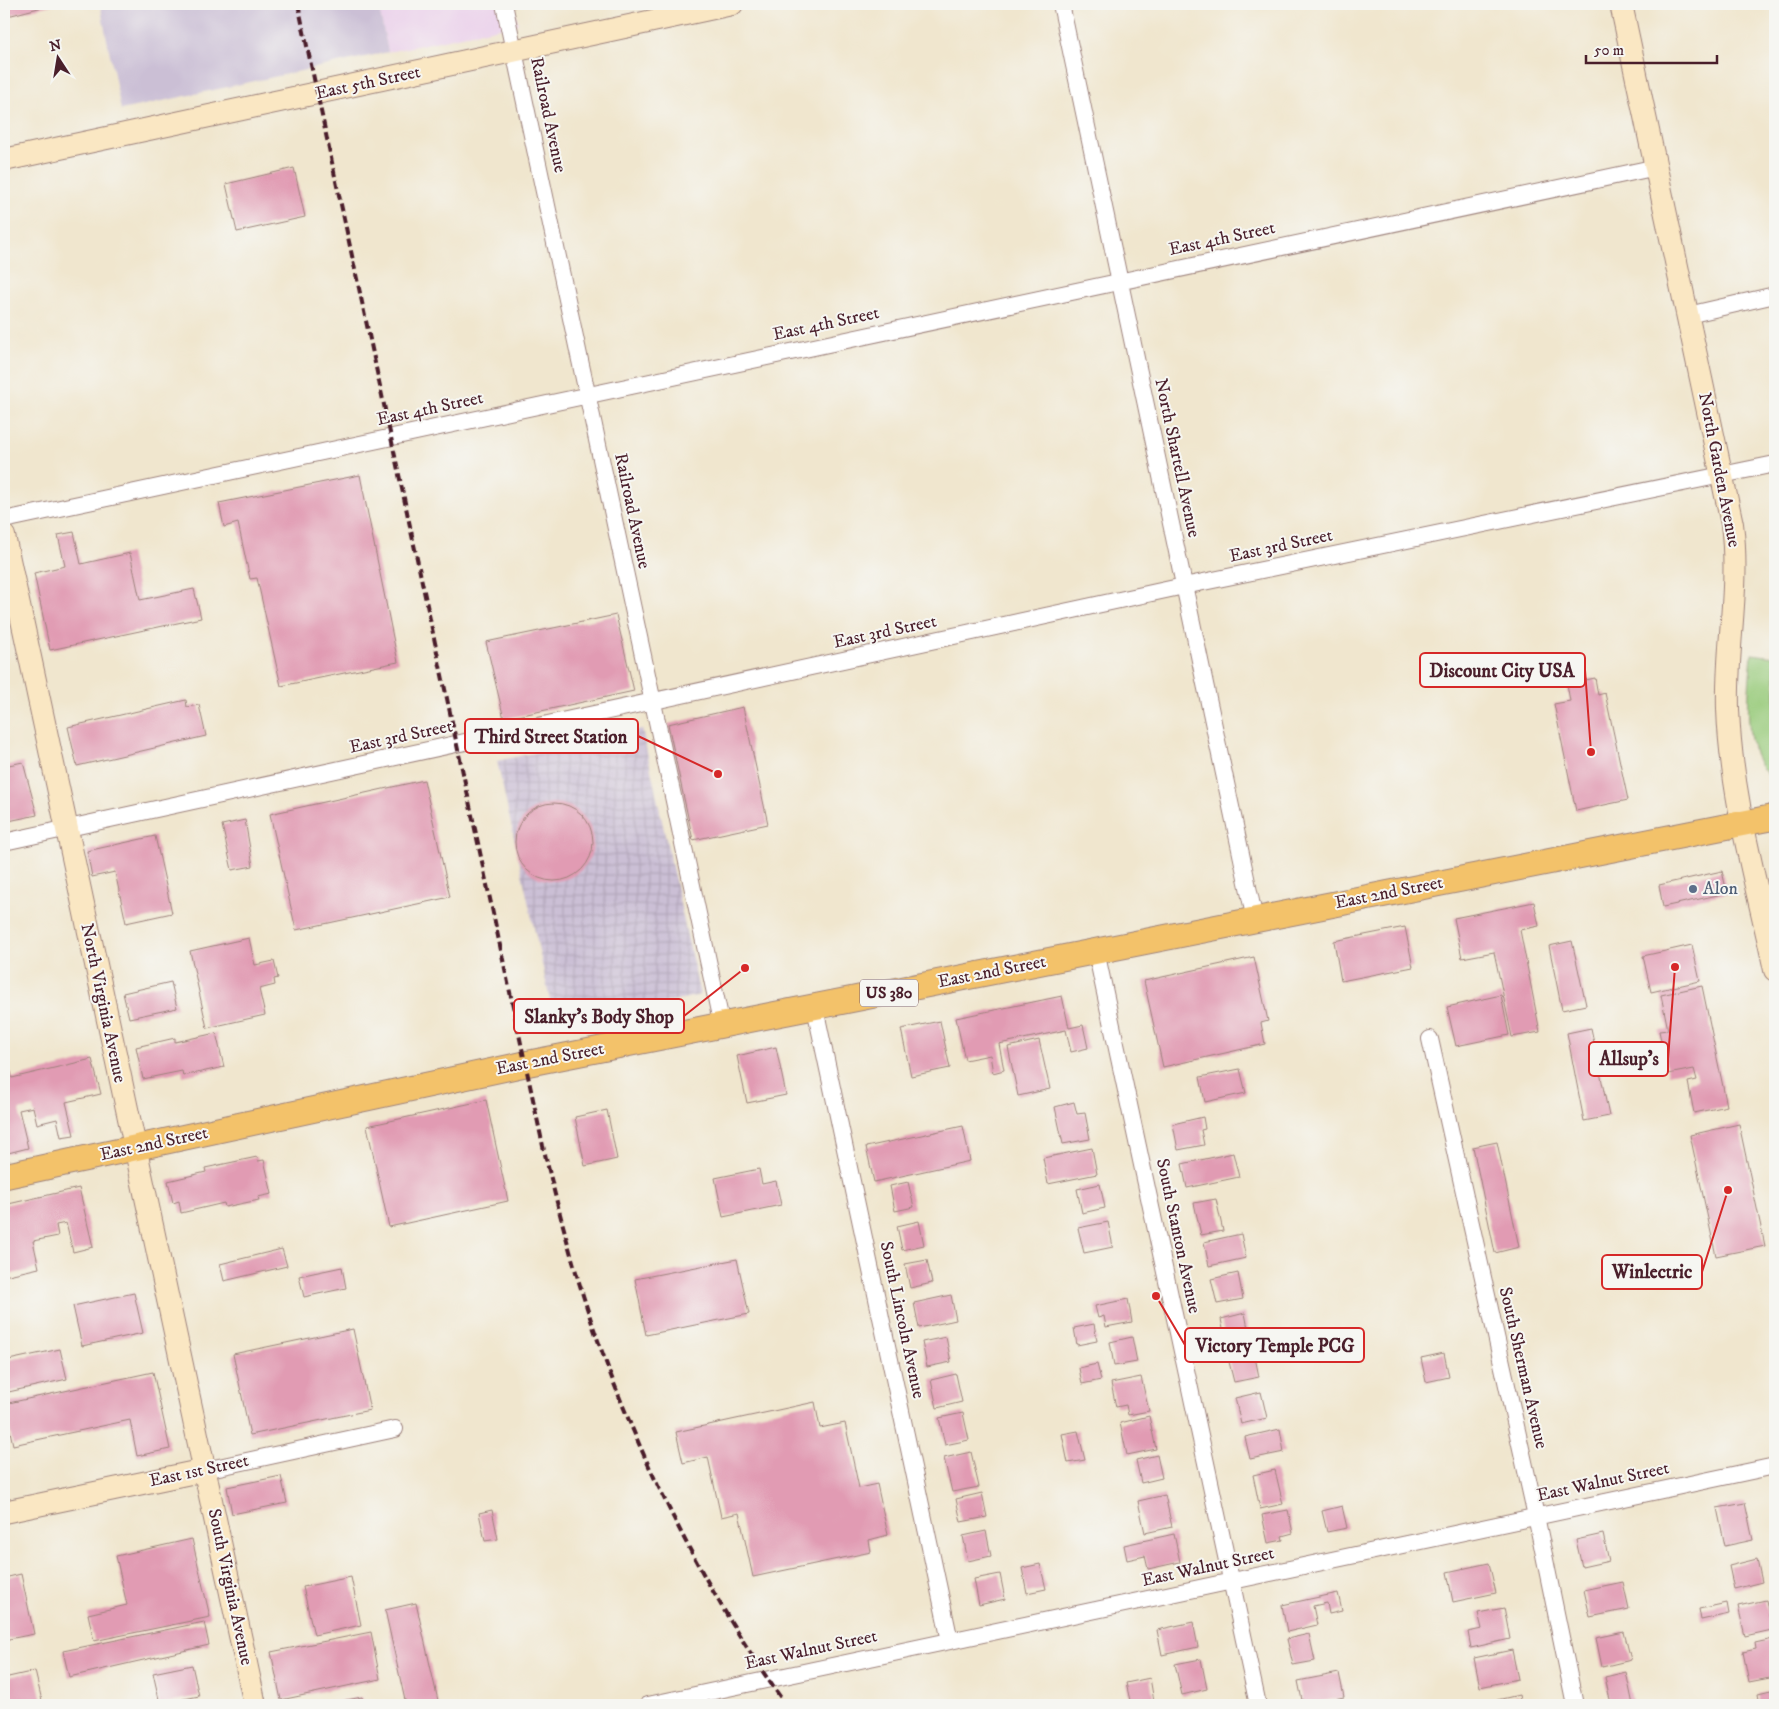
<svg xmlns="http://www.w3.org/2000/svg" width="1779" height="1709" font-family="'IM FELL DW Pica',serif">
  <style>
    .built { fill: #ebd1eb }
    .industrial { fill: url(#industrial-grid) }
    .railway { fill: #cbbfd5 }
    .park { fill: #99cb7b; stroke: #727553 }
    .building { fill: #e19bb3 }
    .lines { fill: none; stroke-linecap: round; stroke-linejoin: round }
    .street-casing { stroke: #9d827c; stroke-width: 18 }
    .secondary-casing { stroke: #9d827c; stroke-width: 24 }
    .primary-casing { stroke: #9d827c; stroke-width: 27 }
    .street { stroke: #fff; stroke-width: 16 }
    .secondary { stroke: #fae7c3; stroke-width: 22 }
    .primary { stroke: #f3c26a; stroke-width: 25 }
    .rail { stroke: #4a1f2b; stroke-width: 4; stroke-dasharray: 8 4; stroke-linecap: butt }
    .service-dot { fill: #5c6f8a; stroke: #f6f6f2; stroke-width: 2 }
    .labels { text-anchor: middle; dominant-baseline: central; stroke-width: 4; stroke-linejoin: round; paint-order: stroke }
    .shield { fill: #f6f6f2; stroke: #7e6067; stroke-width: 1 }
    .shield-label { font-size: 16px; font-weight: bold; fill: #4a1f2b }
    .street-label { font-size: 18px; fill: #4a1f2b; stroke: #f6f6f2 }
    .service-label { font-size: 18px; fill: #4e5e75; stroke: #f6f6f2; text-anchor: start }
    .leader { fill: none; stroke: #d62828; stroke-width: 2 }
    .callout-dot { fill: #d62828; stroke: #f6f6f2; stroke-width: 2 }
    .callout { fill: #f6f6f2; stroke: #d62828; stroke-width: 2 }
    .callout-label { font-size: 19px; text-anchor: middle; font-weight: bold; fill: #4a1f2b }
  </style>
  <defs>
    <pattern id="industrial-grid" width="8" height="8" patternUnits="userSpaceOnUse" patternTransform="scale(1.25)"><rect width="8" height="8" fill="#cbbfd5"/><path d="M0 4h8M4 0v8" fill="none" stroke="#b0a4b7"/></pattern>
  </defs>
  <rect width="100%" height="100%" fill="#f6f6f2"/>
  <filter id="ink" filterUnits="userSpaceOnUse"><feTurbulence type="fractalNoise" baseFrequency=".02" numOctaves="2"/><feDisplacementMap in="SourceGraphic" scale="10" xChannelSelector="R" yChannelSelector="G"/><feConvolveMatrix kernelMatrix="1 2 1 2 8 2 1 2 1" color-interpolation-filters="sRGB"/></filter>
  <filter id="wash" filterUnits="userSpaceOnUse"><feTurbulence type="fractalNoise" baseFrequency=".0096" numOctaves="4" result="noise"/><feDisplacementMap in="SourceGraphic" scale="20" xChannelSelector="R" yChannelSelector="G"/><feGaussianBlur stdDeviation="1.12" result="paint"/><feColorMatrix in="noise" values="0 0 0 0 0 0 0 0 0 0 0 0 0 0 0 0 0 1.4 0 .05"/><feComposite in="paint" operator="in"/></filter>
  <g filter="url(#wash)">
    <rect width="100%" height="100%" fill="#f0e6ce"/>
    <!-- built -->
    <path class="built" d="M378 4H514L518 24 388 52Z"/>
    <!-- industrial -->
    <path class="industrial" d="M642 729 700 995 556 1027 497 761Z"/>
    <!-- railway -->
    <path class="railway" d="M100 4H378L388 52 121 110Z"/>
    <!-- park -->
    <path class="park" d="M1752 654 1775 657V780C1739 758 1749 690 1752 654Z"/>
    <g id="blocks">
      <!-- building -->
      <path class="building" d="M4 4H54L4 17Z
        M294 168 305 217 237 232 226 184Z
        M360 475 398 662 281 686 257 578 250 579 238 523 224 527 219 503Z
        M74 532 81 564 130 553 140 600 194 589 201 618 50 650 34 573 65 566 58 535Z
        M616 615 634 691 504 719 486 642Z
        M1595 678 1598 695 1605 693 1628 800 1576 811 1554 704 1570 701 1567 684Z
        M186 700 187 707 199 705 206 736 77 766 68 727Z
        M743 707 768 824 693 840 668 724Z
        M23 762 37 815 4 822V766Z
        M424 780 450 897 296 930 270 814Z
        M515 842a39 39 0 1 1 78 0a39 39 0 1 1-78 0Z
        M245 820 253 866 232 870 222 825Z
        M155 836 172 913 126 923 115 872 92 877 87 851Z
        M1722 871 1727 893 1663 907 1659 885Z
        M1534 902 1539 926 1520 930 1540 1032 1512 1037 1494 952 1462 958 1454 918Z
        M1405 927 1413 967 1341 981 1334 941Z
        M249 938 255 965 274 961 278 978 274 979 275 985 259 989 265 1015 207 1028 190 951Z
        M1572 941 1586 1005 1562 1010 1549 946Z
        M1692 945 1700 981 1651 992 1643 956Z
        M1254 957 1268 1021 1261 1023 1265 1044 1163 1067 1144 981Z
        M171 982 177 1008 129 1018 123 993Z
        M1702 986 1727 1106 1694 1113 1688 1082 1697 1080 1694 1069 1668 1074 1659 1031 1668 1030 1661 995Z
        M1501 995 1509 1035 1456 1046 1447 1007Z
        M1062 996 1069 1028 1083 1025 1088 1048 1071 1052 1066 1030 999 1044 1004 1070 993 1073 990 1055 965 1060 956 1018Z
        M940 1021 950 1068 911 1076 901 1029Z
        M1591 1028 1609 1116 1584 1121 1567 1033Z
        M216 1033 224 1067 183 1076 182 1071 143 1079 136 1047 175 1038V1042Z
        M1039 1040 1050 1089 1018 1096 1008 1047Z
        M776 1047 786 1095 747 1103 737 1056Z
        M92 1059 101 1094 66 1102 74 1135 61 1137 57 1119 37 1124 33 1107 19 1110 28 1148 4 1154V1073L11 1072 12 1078Z
        M1240 1069 1246 1093 1205 1102 1200 1077Z
        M486 1100 508 1201 389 1227 367 1126Z
        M1074 1102 1077 1114 1085 1113 1090 1139 1063 1144 1055 1107Z
        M607 1110 617 1159 585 1166 575 1117Z
        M1203 1117 1205 1129 1201 1130 1204 1145 1178 1150 1173 1124Z
        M1739 1124 1765 1246 1716 1256 1690 1135Z
        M963 1126 970 1161 874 1182 866 1147Z
        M1497 1142 1519 1247 1495 1253 1473 1147Z
        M1092 1148 1097 1174 1048 1184 1043 1158Z
        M1233 1153 1239 1177 1187 1188 1182 1164Z
        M257 1157 258 1161 264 1160 272 1194 258 1197 259 1200 225 1207 224 1203 181 1213 179 1201 173 1203 168 1181 206 1172 205 1168Z
        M759 1169 762 1184 776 1181 781 1205 723 1217 715 1178Z
        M908 1182 914 1207 895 1211 890 1186Z
        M1100 1184 1105 1208 1082 1213 1077 1189Z
        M79 1188 93 1247 73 1252 66 1223 56 1225 58 1236 33 1241 39 1268 4 1276V1205Z
        M1216 1199 1223 1231 1201 1235 1194 1203Z
        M919 1221 924 1245 902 1250 897 1226Z
        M1108 1222 1113 1247 1084 1253 1078 1228Z
        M1241 1234 1246 1258 1209 1266 1204 1242Z
        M282 1249 287 1266 224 1281 220 1264Z
        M737 1259 749 1314 646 1335 635 1279Z
        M927 1260 932 1283 910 1288 905 1264Z
        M342 1267 346 1288 304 1297 299 1276Z
        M1238 1273 1243 1299 1217 1304 1211 1279Z
        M134 1293 143 1333 82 1346 73 1306Z
        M951 1295 956 1320 919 1328 914 1303Z
        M1128 1299 1132 1322 1106 1327 1104 1316 1098 1318 1095 1306Z
        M1245 1313 1250 1339 1226 1344 1221 1319Z
        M1094 1324 1097 1341 1077 1345 1074 1328Z
        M353 1329 370 1410 250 1435 233 1354Z
        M946 1337 951 1362 927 1367 922 1342Z
        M1132 1337 1137 1362 1114 1366 1110 1342Z
        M60 1349 67 1379 4 1393V1361Z
        M1254 1352 1259 1377 1234 1382 1228 1358Z
        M1444 1353 1449 1377 1426 1382 1421 1358Z
        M1097 1364 1101 1380 1082 1384 1079 1368Z
        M153 1372 170 1449 137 1456 130 1420 13 1445 4 1404Z
        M956 1374 962 1402 937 1408 931 1380Z
        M1141 1377 1149 1411 1128 1415 1126 1405 1116 1407 1111 1383Z
        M1261 1392 1267 1418 1241 1424 1235 1398Z
        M815 1402 820 1428 845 1423 859 1488 877 1484 888 1535 869 1540 871 1552 753 1577 739 1513 721 1517 708 1457 683 1463 676 1432Z
        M963 1413 969 1440 945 1445 939 1418Z
        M1149 1416 1156 1449 1127 1455 1120 1423Z
        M1280 1429 1284 1452 1250 1459 1245 1437Z
        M1078 1431 1085 1460 1068 1463 1062 1434Z
        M971 1452 979 1487 952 1492 944 1458Z
        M1157 1455 1162 1478 1141 1483 1136 1460Z
        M1275 1470 1283 1504 1260 1509 1253 1475Z
        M281 1476 287 1503 232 1514 227 1487Z
        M982 1493 987 1517 961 1522 956 1499Z
        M1165 1495 1172 1527 1145 1533 1138 1501Z
        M1745 1503 1753 1540 1725 1546 1717 1508Z
        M1342 1506 1347 1528 1327 1532 1322 1511Z
        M492 1510 498 1539 485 1541 479 1513Z
        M1288 1510 1293 1533 1282 1536 1283 1540 1268 1543 1262 1515Z
        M986 1531 991 1556 968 1561 963 1536Z
        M1174 1534 1180 1562 1148 1569 1145 1556 1127 1560 1124 1545Z
        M1603 1534 1609 1561 1582 1567 1576 1540Z
        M192 1539 210 1617 94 1641 88 1614 127 1605 116 1556Z
        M1757 1559 1762 1582 1734 1589 1729 1566Z
        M1489 1563 1496 1593 1453 1602 1447 1572Z
        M1040 1564 1046 1589 1027 1593 1022 1568Z
        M21 1574 34 1634 4 1640V1578Z
        M1000 1574 1005 1599 979 1605 974 1579Z
        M351 1577 361 1625 314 1635 303 1587Z
        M1623 1582 1629 1609 1590 1617 1584 1590Z
        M1338 1593 1342 1611 1329 1614 1327 1603 1313 1606 1317 1625 1287 1632 1282 1605Z
        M1766 1600 1772 1630 1745 1636 1738 1606Z
        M416 1603 439 1705H406L385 1610Z
        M1727 1603 1729 1614 1701 1620 1699 1609Z
        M1504 1608 1510 1639 1471 1648 1468 1632 1482 1629 1478 1613Z
        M204 1622 209 1645 69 1677 63 1651Z
        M1193 1622 1198 1647 1162 1655 1157 1630Z
        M371 1632 380 1679 281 1700 271 1652Z
        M1624 1632 1631 1660 1602 1667 1596 1638Z
        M1309 1634 1315 1661 1293 1665 1287 1639Z
        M1773 1639 1775 1677 1749 1682 1743 1652 1756 1649 1755 1643Z
        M1512 1650 1518 1679 1480 1687 1474 1658Z
        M1201 1659 1207 1689 1182 1695 1175 1664Z
        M192 1665 199 1696 160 1704 153 1673Z
        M35 1671 43 1705H4V1678Z
        M1626 1672 1633 1705H1611L1605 1677Z
        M1339 1673 1344 1697 1303 1705 1298 1681Z
        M1150 1678 1154 1701 1131 1705 1126 1683Z
        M1775 1690V1705H1760L1758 1694Z
        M1519 1695 1521 1705H1498L1497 1700Z
        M362 1697 364 1705H326V1704Z"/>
    </g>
  </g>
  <g filter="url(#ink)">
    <use href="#blocks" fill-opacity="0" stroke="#9d827c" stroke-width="1"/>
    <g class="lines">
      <defs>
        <path id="street" d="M504 4 722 1026
          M1061 4 1255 920
          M1688 315 1775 295
          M4 520 1657 167
          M4 842 1184 586 1775 464
          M1096 951 1258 1705
          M815 1008 950 1641
          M1430 1039 1536 1516 1575 1705
          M205 1470 395 1429
          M648 1705 1775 1466"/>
        <path id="secondary" d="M1621 4 1732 524C1740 587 1726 647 1728 709 1731 797 1757 885 1775 970
          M4 160 732 4
          M4 536 255 1705
          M4 1512 205 1470"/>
        <path id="primary" d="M4 1176 525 1064 1775 817"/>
      </defs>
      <!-- street casing -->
      <use href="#street" class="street-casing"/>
      <!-- secondary casing -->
      <use href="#secondary" class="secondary-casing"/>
      <!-- primary casing -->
      <use href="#primary" class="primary-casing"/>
      <!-- street -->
      <use href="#street" class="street"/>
      <!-- secondary -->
      <use href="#secondary" class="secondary"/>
      <!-- primary -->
      <use href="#primary" class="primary"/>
      <!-- rail -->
      <path class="rail" d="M298 4 543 1146C558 1208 574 1271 595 1332 641 1463 705 1592 786 1705"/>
    </g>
  </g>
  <!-- markers -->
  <circle class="service-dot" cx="1693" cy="889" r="5"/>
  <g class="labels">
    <!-- shield labels -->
    <rect class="shield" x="860" y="979.5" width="58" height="27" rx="4"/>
    <g class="shield-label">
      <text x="889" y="993">US 380</text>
    </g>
    <!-- street labels -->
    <g class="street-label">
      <text transform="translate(368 83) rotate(-12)">East 5th Street</text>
      <text transform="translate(548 115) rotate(78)">Railroad Avenue</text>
      <text transform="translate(1222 239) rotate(-12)">East 4th Street</text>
      <text transform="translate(826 324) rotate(-12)">East 4th Street</text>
      <text transform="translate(430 409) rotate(-12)">East 4th Street</text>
      <text transform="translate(1177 458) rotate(78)">North Shartell Avenue</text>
      <text transform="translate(1719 470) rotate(79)">North Garden Avenue</text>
      <text transform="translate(632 511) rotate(78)">Railroad Avenue</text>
      <text transform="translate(1281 546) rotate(-12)">East 3rd Street</text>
      <text transform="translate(885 632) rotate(-12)">East 3rd Street</text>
      <text transform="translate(401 737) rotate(-12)">East 3rd Street</text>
      <text transform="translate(1389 893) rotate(-11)">East 2nd Street</text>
      <text transform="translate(992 972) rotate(-11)">East 2nd Street</text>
      <text transform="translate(103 1003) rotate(78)">North Virginia Avenue</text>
      <text transform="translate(550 1059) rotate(-11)">East 2nd Street</text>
      <text transform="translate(154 1144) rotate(-12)">East 2nd Street</text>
      <text transform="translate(1178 1236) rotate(78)">South Stanton Avenue</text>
      <text transform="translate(902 1320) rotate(78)">South Lincoln Avenue</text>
      <text transform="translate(1523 1368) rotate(77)">South Sherman Avenue</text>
      <text transform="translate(199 1471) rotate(-12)">East 1st Street</text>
      <text transform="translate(1603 1482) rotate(-12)">East Walnut Street</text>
      <text transform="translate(1208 1567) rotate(-12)">East Walnut Street</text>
      <text transform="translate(230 1587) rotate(78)">South Virginia Avenue</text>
      <text transform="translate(811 1650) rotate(-12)">East Walnut Street</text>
    </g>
    <!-- service labels -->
    <g class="service-label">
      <text x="1703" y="889">Alon</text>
    </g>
  </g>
  <!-- callouts -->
  <path class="leader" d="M1591 752L1585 670M718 774L638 736M745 968L684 1016M1675 967L1668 1059M1728 1190L1702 1272M1156 1296L1185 1345"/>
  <g class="callout-dot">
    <circle cx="1591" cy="752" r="5"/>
    <circle cx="718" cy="774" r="5"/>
    <circle cx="745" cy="968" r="5"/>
    <circle cx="1675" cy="967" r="5"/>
    <circle cx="1728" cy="1190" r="5"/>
    <circle cx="1156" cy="1296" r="5"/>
  </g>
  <g class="callout">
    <rect x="1420" y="653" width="165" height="34" rx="5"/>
    <rect x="465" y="719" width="173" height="34" rx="5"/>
    <rect x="514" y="999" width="170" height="34" rx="5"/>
    <rect x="1589" y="1042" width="79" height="34" rx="5"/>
    <rect x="1602" y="1255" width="100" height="34" rx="5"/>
    <rect x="1185" y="1328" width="179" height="34" rx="5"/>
  </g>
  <g class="callout-label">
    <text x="1502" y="677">Discount City USA</text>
    <text x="551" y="743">Third Street Station</text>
    <text x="599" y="1023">Slanky's Body Shop</text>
    <text x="1629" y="1065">Allsup’s</text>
    <text x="1652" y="1278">Winlectric</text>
    <text x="1275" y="1352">Victory Temple PCG</text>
  </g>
  <!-- margin -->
  <rect width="1779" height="1709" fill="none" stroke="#f6f6f2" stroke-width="20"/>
  <!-- north arrow -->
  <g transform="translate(58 58) rotate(348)" stroke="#f6f6f2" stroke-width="4" paint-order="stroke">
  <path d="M0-4L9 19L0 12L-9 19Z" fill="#4a1f2b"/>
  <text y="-8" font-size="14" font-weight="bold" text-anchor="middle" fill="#4a1f2b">N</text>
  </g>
  <!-- scale -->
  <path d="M1586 55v8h131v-8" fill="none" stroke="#4a1f2b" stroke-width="2.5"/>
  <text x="1594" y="55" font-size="15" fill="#4a1f2b" stroke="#f6f6f2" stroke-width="4" paint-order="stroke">50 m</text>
</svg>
